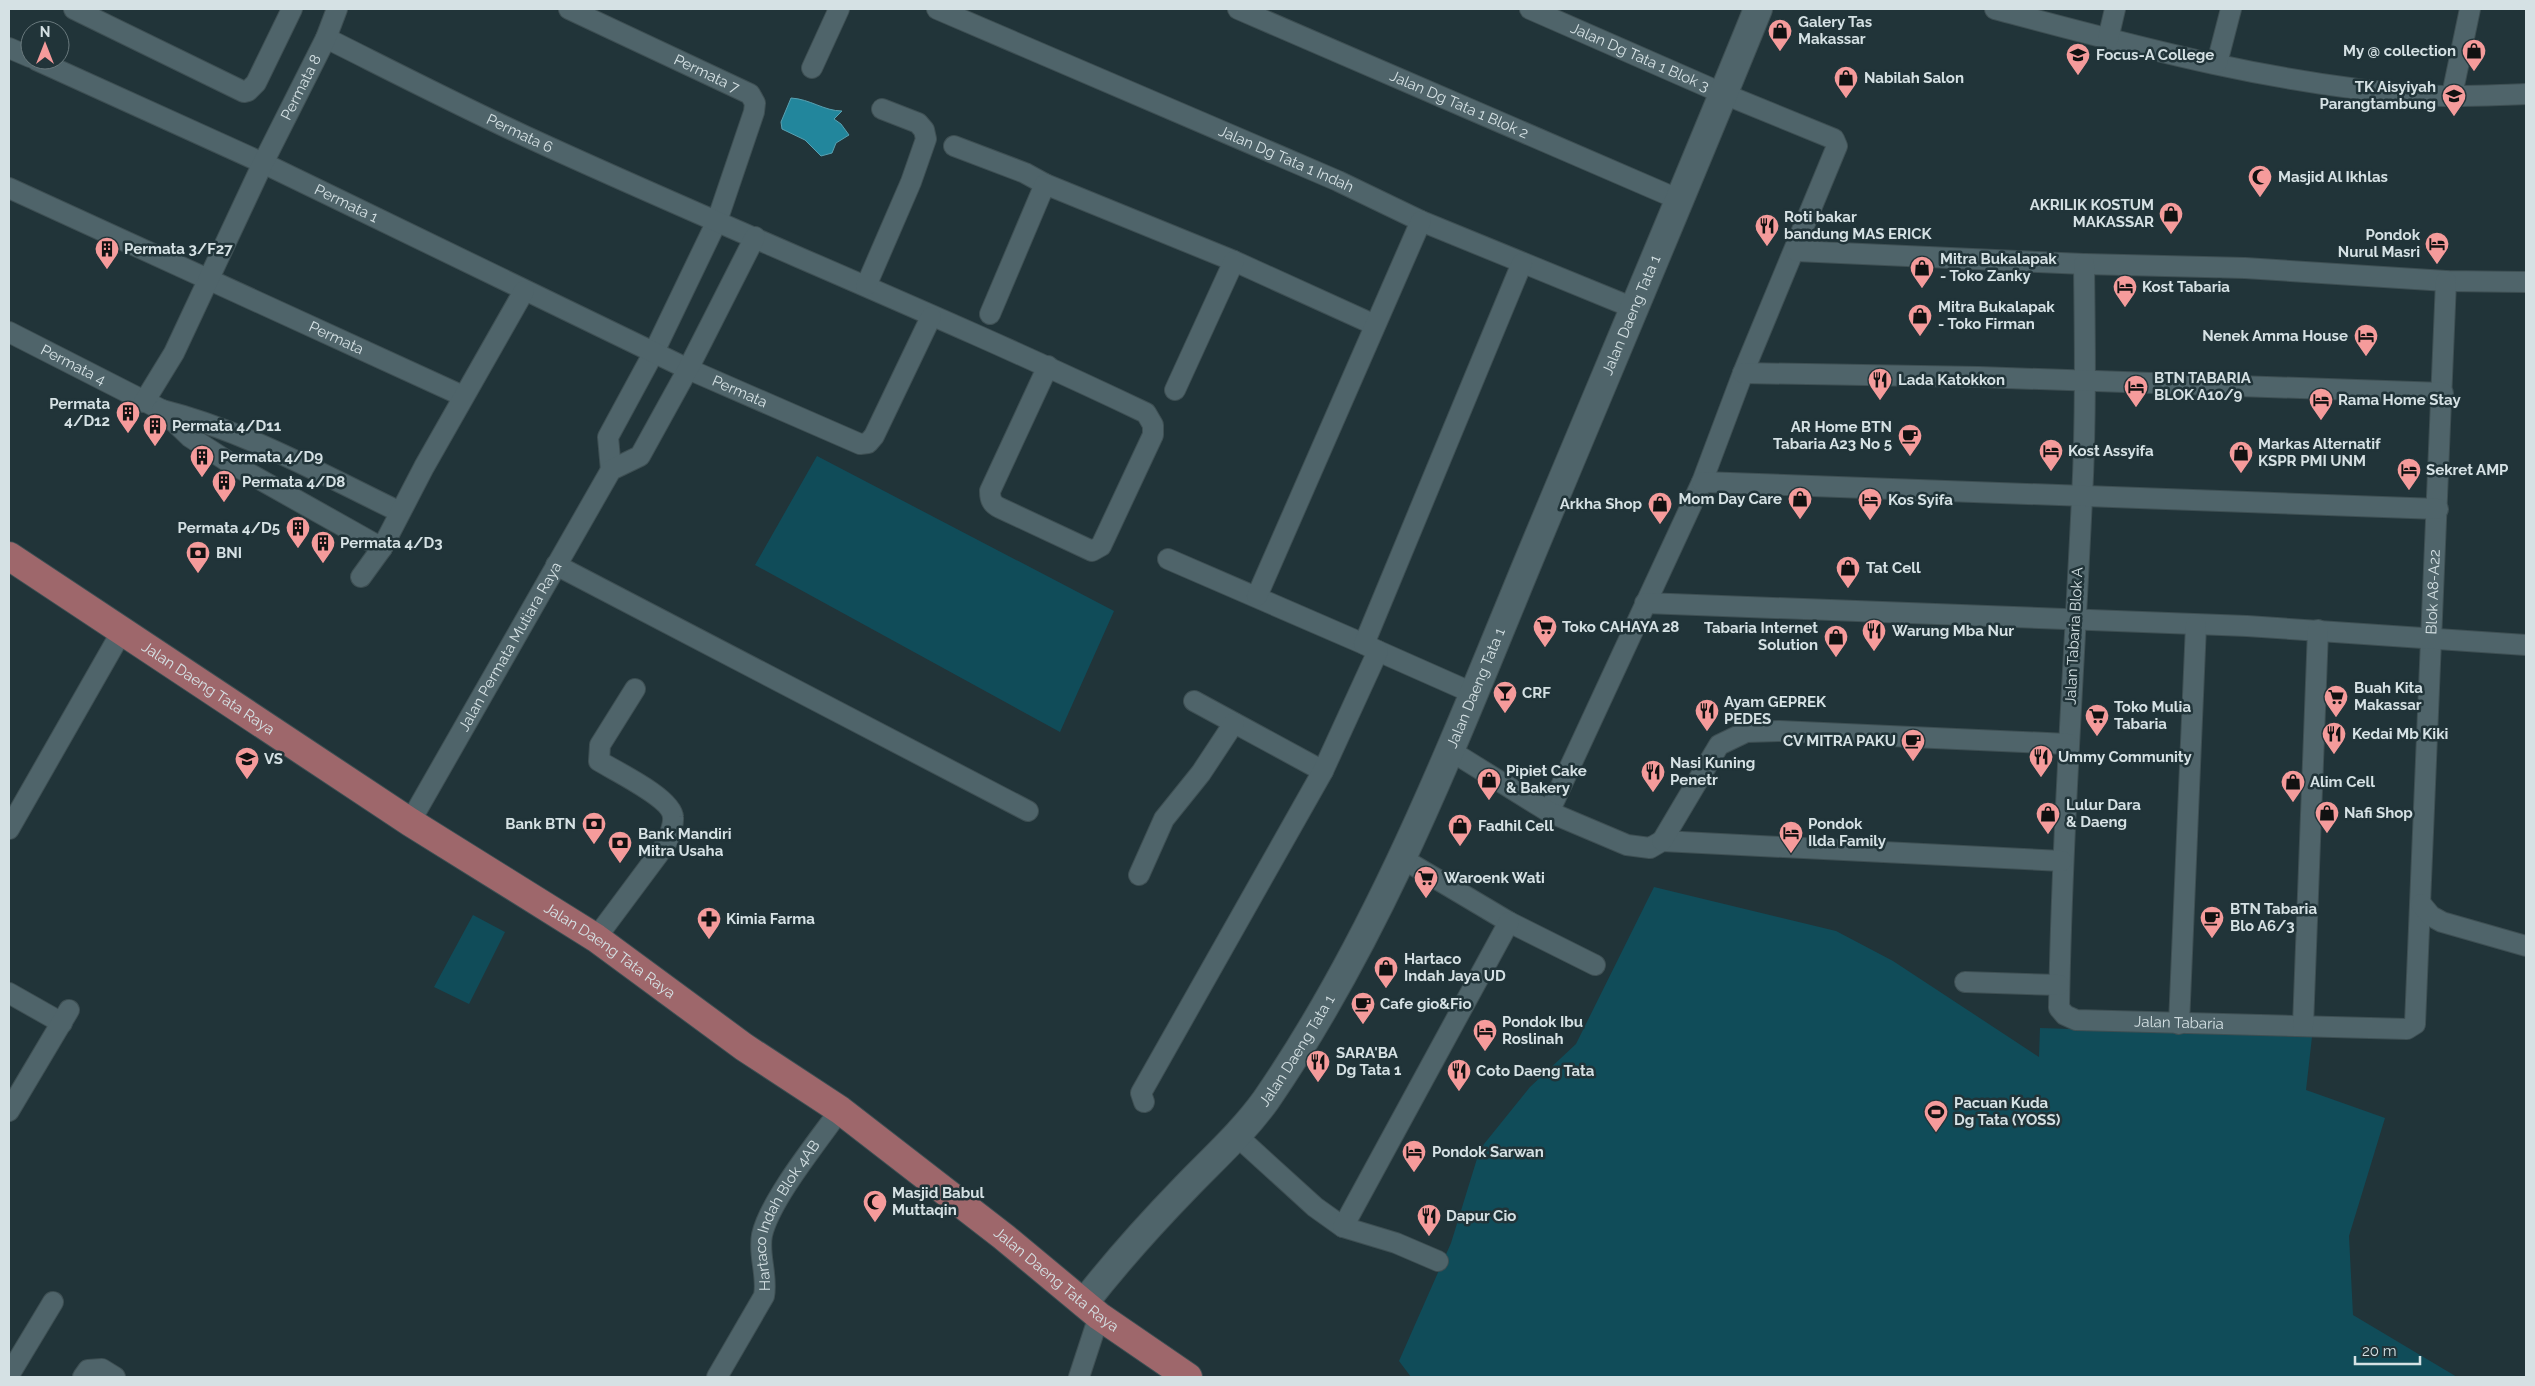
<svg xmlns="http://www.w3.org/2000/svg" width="2535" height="1386" font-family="Raleway,sans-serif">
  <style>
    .green { fill: #104c59 }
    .water { fill: #22869c; stroke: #58a1b2 }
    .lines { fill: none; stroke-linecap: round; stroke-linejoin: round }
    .street-casing { stroke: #3e4f53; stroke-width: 22 }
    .secondary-casing { stroke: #3e4f53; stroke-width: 30 }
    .primary-casing { stroke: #3e4f53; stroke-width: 30 }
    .street { stroke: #4f646a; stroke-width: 20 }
    .secondary { stroke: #4f646a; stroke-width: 28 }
    .primary { stroke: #9e676b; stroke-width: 28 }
    .labels { text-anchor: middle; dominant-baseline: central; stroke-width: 5; stroke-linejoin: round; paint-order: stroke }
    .poi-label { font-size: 15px; font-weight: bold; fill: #d5e1e4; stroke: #213439; text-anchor: start }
    .street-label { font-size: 15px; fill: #d5e1e4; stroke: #213439 }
  </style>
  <rect width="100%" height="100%" fill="#213439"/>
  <!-- green -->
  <path class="green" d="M817 456 1114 611 1060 732 755 565Z
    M1654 887 1836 931 1893 961 2039 1057 2040 1028 2312 1037 2306 1090 2385 1118 2349 1236 2353 1315 2457 1377H1411L1399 1361 1451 1243 1480 1149 1530 1087 1576 1044Z
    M473 915 505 932 469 1004 434 987Z"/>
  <!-- water -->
  <path class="water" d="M791 98C810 99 824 111 842 111L834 119 841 124 849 135 836 143 832 153 821 156 805 140 782 129 781 122Z"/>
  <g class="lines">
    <defs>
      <g id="street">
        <path d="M74 9 244 92 248 91 256 83 292 9"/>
        <path id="s1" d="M569 9 750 94 755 103 754 112 717 221 654 352 608 437 611 470"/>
        <path id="s2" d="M937 9 1338 181 1421 221 1636 309"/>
        <path id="s3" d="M1238 9 1680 200"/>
        <path id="s4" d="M1530 9 1724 94 1834 139 1837 146 1743 373 1702 482 1549 812"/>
        <path d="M1995 9C2134 46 2276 85 2420 95 2455 98 2491 95 2526 94"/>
        <path id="s5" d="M326 38C392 71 458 105 525 136 731 231 941 315 1146 413L1153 425V435L1101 546 1092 551 1000 508C992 504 990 500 990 491L1048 366"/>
        <path d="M2108 39 2115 9"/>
        <path d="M9 48 30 57"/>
        <path id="s6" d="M36 60 263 163 688 369 860 444 868 443 874 436 931 317"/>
        <path d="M2217 63 2231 9"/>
        <path d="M812 68 839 9"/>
        <path d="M2452 95 2470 9"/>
        <path d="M954 146 1025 173 1045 184"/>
        <path id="s7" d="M9 188 463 396"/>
        <path d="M1796 251 2084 264 2245 268 2446 281 2526 282"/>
        <path id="s8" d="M2084 264C2085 342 2086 421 2082 498 2074 668 2062 838 2059 1008L2065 1015 2076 1020 2407 1029 2415 1024 2446 281"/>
        <path d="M866 286 911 182 926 139 924 130 918 123 882 109"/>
        <path d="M990 314 1045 184 1234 261 1375 325"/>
        <path id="s9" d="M9 332 162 410 190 437 227 461 382 548"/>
        <path d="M1743 373 1979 377 2443 393"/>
        <path d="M1175 390 1234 261"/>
        <path id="s10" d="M144 402 174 353 263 163 326 38 337 9"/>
        <path d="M162 410C246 431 323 475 400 512"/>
        <path d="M1702 482 2438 509"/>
        <path d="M1168 559 1364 644"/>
        <path d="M556 565 1028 811"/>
        <path d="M361 577 382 548 424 467 524 291"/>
        <path d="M1257 596 1421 221"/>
        <path d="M1645 603 2247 626 2526 645"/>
        <path d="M1378 651 1475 694"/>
        <path d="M1194 701 1323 771"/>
        <path d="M1451 751 1549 812 1627 845 1650 848 1662 841 2062 861"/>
        <path id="s11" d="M410 822 611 470 640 456 688 369 755 237"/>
        <path d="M9 829 122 631"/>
        <path d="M1662 841 1719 745 1746 732 1779 731 2068 744"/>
        <path d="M1403 859 1509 922 1595 965"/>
        <path d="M1139 875 1164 819 1201 773 1234 723"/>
        <path d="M2421 904 2431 916 2442 922 2526 946"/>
        <path d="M596 938 666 844C669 836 674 826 673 817 672 798 615 771 599 761L600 745 635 689"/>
        <path d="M1965 982 2059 985"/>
        <path d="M9 993 62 1023"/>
        <path d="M2179 1024 2196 625"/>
        <path d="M2303 1026 2318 630"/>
        <path d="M1144 1102 1141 1093 1323 771 1378 651 1364 644 1522 263"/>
        <path d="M9 1111 69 1010"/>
        <path d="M1237 1136 1315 1207 1343 1227"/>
        <path d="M1438 1261 1396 1243 1343 1227 1509 922"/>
        <path d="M9 1375 53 1302"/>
        <path d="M83 1377 88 1370 102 1369 115 1377"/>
        <path id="s12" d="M717 1377 764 1296C768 1276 758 1255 762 1235 770 1200 818 1141 840 1110"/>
        <path d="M1079 1377 1099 1316"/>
      </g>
      <g id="secondary">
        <path id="s13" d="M1084 1303C1116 1262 1150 1224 1186 1187 1214 1158 1243 1132 1266 1100 1380 934 1452 746 1528 562 1605 377 1683 194 1758 9"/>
      </g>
      <g id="primary">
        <path id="s14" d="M9 556 410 822 596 938 744 1047 840 1110 1004 1237 1099 1316 1188 1377"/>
      </g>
    </defs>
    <!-- street casing -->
    <use href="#street" class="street-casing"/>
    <!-- secondary casing -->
    <use href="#secondary" class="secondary-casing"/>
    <!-- primary casing -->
    <use href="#primary" class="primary-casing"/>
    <!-- street -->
    <use href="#street" class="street"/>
    <!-- secondary -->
    <use href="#secondary" class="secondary"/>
    <!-- primary -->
    <use href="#primary" class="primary"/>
  </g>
  <!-- icons -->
  <defs>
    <symbol id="shop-pin" viewBox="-11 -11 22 30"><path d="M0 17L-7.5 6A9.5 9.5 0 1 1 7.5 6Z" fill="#f59b9b" stroke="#213439"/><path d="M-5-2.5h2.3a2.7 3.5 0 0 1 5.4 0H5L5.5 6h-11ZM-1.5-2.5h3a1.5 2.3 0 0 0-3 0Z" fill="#111"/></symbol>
    <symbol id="university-pin" viewBox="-11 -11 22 30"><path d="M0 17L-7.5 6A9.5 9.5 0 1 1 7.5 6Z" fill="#f59b9b" stroke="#213439"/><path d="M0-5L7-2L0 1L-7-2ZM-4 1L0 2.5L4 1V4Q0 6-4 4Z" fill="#111"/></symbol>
    <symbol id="mosque-pin" viewBox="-11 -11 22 30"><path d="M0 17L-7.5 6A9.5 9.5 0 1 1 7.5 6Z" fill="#f59b9b" stroke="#213439"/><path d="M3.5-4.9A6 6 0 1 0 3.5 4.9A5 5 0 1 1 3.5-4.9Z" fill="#111"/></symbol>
    <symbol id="restaurant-pin" viewBox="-11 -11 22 30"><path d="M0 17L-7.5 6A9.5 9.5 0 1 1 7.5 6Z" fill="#f59b9b" stroke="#213439"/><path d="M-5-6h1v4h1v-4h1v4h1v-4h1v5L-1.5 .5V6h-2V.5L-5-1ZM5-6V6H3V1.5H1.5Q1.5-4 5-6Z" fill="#111"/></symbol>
    <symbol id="hotel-pin" viewBox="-11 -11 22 30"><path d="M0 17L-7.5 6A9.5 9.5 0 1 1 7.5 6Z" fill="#f59b9b" stroke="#213439"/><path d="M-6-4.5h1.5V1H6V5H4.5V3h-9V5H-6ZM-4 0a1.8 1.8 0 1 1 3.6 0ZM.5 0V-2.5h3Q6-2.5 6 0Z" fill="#111"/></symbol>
    <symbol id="building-pin" viewBox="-11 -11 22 30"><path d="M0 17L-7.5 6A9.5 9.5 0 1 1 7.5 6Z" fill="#f59b9b" stroke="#213439"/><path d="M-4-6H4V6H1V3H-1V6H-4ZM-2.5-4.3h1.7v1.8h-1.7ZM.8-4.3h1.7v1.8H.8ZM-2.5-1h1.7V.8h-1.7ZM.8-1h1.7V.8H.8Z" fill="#111"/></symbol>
    <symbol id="cafe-pin" viewBox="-11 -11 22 30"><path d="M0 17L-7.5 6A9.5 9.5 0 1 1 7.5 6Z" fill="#f59b9b" stroke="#213439"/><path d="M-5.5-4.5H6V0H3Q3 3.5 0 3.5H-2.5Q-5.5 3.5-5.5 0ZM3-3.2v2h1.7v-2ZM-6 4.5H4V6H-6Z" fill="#111"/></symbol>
    <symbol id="bank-pin" viewBox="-11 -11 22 30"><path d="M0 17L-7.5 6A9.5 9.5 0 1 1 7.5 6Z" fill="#f59b9b" stroke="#213439"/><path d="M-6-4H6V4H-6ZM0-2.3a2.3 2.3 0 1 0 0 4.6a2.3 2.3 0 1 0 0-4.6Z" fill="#111"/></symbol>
    <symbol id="supermarket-pin" viewBox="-11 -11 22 30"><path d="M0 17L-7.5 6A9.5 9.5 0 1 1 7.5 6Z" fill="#f59b9b" stroke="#213439"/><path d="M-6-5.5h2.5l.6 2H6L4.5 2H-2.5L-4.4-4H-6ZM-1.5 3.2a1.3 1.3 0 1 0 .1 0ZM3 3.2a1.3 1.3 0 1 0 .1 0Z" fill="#111"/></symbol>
    <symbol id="bar-pin" viewBox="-11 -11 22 30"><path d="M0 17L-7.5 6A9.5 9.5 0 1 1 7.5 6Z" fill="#f59b9b" stroke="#213439"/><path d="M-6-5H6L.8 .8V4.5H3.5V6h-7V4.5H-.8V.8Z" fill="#111"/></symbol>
    <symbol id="school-pin" viewBox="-11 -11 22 30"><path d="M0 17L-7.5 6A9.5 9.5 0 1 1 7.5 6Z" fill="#f59b9b" stroke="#213439"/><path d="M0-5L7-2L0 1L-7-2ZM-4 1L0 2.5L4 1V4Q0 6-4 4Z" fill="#111"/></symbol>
    <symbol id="pharmacy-pin" viewBox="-11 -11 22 30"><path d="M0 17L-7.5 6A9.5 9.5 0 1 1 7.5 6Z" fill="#f59b9b" stroke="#213439"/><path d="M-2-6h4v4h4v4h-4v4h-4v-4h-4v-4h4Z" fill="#111"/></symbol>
    <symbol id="stadium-pin" viewBox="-11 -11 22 30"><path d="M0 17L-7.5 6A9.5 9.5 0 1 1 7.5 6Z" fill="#f59b9b" stroke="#213439"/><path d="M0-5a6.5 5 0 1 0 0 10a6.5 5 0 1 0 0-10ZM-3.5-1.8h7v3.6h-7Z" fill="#111"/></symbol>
  </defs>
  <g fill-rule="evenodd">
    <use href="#shop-pin" x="1766" y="17" width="28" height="38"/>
    <use href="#shop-pin" x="2460" y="37" width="28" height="38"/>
    <use href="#university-pin" x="2064" y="41" width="28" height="38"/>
    <use href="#shop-pin" x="1832" y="64" width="28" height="38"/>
    <use href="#university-pin" x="2440" y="82" width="28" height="38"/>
    <use href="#mosque-pin" x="2246" y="163" width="28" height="38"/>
    <use href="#shop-pin" x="2157" y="200" width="28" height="38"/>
    <use href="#restaurant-pin" x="1753" y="212" width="28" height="38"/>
    <use href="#hotel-pin" x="2423" y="230" width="28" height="38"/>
    <use href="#building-pin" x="93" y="235" width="28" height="38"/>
    <use href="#shop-pin" x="1908" y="254" width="28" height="38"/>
    <use href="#hotel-pin" x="2111" y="273" width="28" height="38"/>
    <use href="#shop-pin" x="1906" y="302" width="28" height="38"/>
    <use href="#hotel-pin" x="2352" y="322" width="28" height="38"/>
    <use href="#restaurant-pin" x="1866" y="366" width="28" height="38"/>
    <use href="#hotel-pin" x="2122" y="373" width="28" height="38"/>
    <use href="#hotel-pin" x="2307" y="386" width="28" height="38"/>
    <use href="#building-pin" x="114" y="399" width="28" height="38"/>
    <use href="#building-pin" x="141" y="412" width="28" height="38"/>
    <use href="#cafe-pin" x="1896" y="422" width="28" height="38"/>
    <use href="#hotel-pin" x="2037" y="437" width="28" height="38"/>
    <use href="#shop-pin" x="2227" y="439" width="28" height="38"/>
    <use href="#building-pin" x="188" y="443" width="28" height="38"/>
    <use href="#hotel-pin" x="2395" y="456" width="28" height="38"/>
    <use href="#building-pin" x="210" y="468" width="28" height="38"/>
    <use href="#shop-pin" x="1786" y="485" width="28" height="38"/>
    <use href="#hotel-pin" x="1856" y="486" width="28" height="38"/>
    <use href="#shop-pin" x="1646" y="490" width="28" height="38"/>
    <use href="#building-pin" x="284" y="514" width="28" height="38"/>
    <use href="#building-pin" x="309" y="529" width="28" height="38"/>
    <use href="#bank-pin" x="184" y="539" width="28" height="38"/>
    <use href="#shop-pin" x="1834" y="554" width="28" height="38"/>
    <use href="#supermarket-pin" x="1531" y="613" width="28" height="38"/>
    <use href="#restaurant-pin" x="1860" y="617" width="28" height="38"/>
    <use href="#shop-pin" x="1822" y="623" width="28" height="38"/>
    <use href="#bar-pin" x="1491" y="679" width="28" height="38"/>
    <use href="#supermarket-pin" x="2322" y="683" width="28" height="38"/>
    <use href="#restaurant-pin" x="1693" y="697" width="28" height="38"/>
    <use href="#supermarket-pin" x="2083" y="702" width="28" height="38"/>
    <use href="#restaurant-pin" x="2320" y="720" width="28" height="38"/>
    <use href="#cafe-pin" x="1899" y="727" width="28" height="38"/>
    <use href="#restaurant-pin" x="2027" y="743" width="28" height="38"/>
    <use href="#school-pin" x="233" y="745" width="28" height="38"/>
    <use href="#restaurant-pin" x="1639" y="758" width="28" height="38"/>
    <use href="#shop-pin" x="1475" y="766" width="28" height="38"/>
    <use href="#shop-pin" x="2279" y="768" width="28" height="38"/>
    <use href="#shop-pin" x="2313" y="799" width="28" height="38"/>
    <use href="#shop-pin" x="2034" y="800" width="28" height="38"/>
    <use href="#bank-pin" x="580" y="810" width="28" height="38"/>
    <use href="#shop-pin" x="1446" y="812" width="28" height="38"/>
    <use href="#hotel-pin" x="1777" y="819" width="28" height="38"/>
    <use href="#bank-pin" x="606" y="829" width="28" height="38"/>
    <use href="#supermarket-pin" x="1412" y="864" width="28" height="38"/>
    <use href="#cafe-pin" x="2198" y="904" width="28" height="38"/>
    <use href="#pharmacy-pin" x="695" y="905" width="28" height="38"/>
    <use href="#shop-pin" x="1372" y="954" width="28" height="38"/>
    <use href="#cafe-pin" x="1349" y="990" width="28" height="38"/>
    <use href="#hotel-pin" x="1471" y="1017" width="28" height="38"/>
    <use href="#restaurant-pin" x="1304" y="1048" width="28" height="38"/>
    <use href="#restaurant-pin" x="1445" y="1057" width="28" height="38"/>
    <use href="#stadium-pin" x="1922" y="1098" width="28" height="38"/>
    <use href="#hotel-pin" x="1400" y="1138" width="28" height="38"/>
    <use href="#mosque-pin" x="861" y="1188" width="28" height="38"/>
    <use href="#restaurant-pin" x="1415" y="1202" width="28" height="38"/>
  </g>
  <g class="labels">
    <!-- poi labels -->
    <g class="poi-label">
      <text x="1798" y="22">Galery Tas<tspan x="1798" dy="17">Makassar</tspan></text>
      <text x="2456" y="51" text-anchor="end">My @ collection</text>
      <text x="2096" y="55">Focus-A College</text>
      <text x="1864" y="78">Nabilah Salon</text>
      <text x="2436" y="87" text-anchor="end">TK Aisyiyah<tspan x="2436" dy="17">Parangtambung</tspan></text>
      <text x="2278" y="177">Masjid Al Ikhlas</text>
      <text x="2154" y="205" text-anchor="end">AKRILIK KOSTUM<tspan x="2154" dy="17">MAKASSAR</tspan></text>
      <text x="1784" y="217">Roti bakar<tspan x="1784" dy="17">bandung MAS ERICK</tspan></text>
      <text x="2420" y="235" text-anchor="end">Pondok<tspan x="2420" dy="17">Nurul Masri</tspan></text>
      <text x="124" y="249">Permata 3/F27</text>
      <text x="1940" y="259">Mitra Bukalapak<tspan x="1940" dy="17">- Toko Zanky</tspan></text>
      <text x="2142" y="287">Kost Tabaria</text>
      <text x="1938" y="307">Mitra Bukalapak<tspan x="1938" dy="17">- Toko Firman</tspan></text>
      <text x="2348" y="336" text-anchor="end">Nenek Amma House</text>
      <text x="2154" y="378">BTN TABARIA<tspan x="2154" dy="17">BLOK A10/9</tspan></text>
      <text x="1898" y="380">Lada Katokkon</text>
      <text x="2338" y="400">Rama Home Stay</text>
      <text x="110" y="404" text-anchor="end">Permata<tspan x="110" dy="17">4/D12</tspan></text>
      <text x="172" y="426">Permata 4/D11</text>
      <text x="1892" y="427" text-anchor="end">AR Home BTN<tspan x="1892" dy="17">Tabaria A23 No 5</tspan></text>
      <text x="2258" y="444">Markas Alternatif<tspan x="2258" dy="17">KSPR PMI UNM</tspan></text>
      <text x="2068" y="451">Kost Assyifa</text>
      <text x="220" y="457">Permata 4/D9</text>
      <text x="2426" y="470">Sekret AMP</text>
      <text x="242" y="482">Permata 4/D8</text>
      <text x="1782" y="499" text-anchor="end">Mom Day Care</text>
      <text x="1888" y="500">Kos Syifa</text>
      <text x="1642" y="504" text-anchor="end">Arkha Shop</text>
      <text x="280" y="528" text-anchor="end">Permata 4/D5</text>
      <text x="340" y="543">Permata 4/D3</text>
      <text x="216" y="553">BNI</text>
      <text x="1866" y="568">Tat Cell</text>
      <text x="1562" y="627">Toko CAHAYA 28</text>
      <text x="1818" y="628" text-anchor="end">Tabaria Internet<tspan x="1818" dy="17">Solution</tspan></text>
      <text x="1892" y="631">Warung Mba Nur</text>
      <text x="2354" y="688">Buah Kita<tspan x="2354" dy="17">Makassar</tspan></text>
      <text x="1522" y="693">CRF</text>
      <text x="1724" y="702">Ayam GEPREK<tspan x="1724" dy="17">PEDES</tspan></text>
      <text x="2114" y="707">Toko Mulia<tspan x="2114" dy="17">Tabaria</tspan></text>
      <text x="2352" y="734">Kedai Mb Kiki</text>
      <text x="1896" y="741" text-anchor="end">CV MITRA PAKU</text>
      <text x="2058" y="757">Ummy Community</text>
      <text x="264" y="759">VS</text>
      <text x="1670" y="763">Nasi Kuning<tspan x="1670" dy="17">Penetr</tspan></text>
      <text x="1506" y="771">Pipiet Cake<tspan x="1506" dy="17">&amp; Bakery</tspan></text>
      <text x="2310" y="782">Alim Cell</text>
      <text x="2066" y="805">Lulur Dara<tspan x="2066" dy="17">&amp; Daeng</tspan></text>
      <text x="2344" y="813">Nafi Shop</text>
      <text x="576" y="824" text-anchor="end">Bank BTN</text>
      <text x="1808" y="824">Pondok<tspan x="1808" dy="17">Ilda Family</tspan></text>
      <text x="1478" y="826">Fadhil Cell</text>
      <text x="638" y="834">Bank Mandiri<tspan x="638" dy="17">Mitra Usaha</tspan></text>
      <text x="1444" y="878">Waroenk Wati</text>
      <text x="2230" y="909">BTN Tabaria<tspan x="2230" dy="17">Blo A6/3</tspan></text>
      <text x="726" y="919">Kimia Farma</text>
      <text x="1404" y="959">Hartaco<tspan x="1404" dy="17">Indah Jaya UD</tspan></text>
      <text x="1380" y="1004">Cafe gio&amp;Fio</text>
      <text x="1502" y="1022">Pondok Ibu<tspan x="1502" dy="17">Roslinah</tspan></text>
      <text x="1336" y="1053">SARA'BA<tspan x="1336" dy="17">Dg Tata 1</tspan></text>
      <text x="1476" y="1071">Coto Daeng Tata</text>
      <text x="1954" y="1103">Pacuan Kuda<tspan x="1954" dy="17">Dg Tata (YOSS)</tspan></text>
      <text x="1432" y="1152">Pondok Sarwan</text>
      <text x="892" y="1193">Masjid Babul<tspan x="892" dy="17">Muttaqin</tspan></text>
      <text x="1446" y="1216">Dapur Cio</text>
    </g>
    <!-- street labels -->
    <g class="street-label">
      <text stroke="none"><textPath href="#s4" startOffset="120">Jalan Dg Tata 1 Blok 3</textPath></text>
      <text stroke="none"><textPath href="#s1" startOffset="152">Permata 7</textPath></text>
      <text stroke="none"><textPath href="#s10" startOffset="352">Permata 8</textPath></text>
      <text stroke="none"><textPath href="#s3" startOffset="241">Jalan Dg Tata 1 Blok 2</textPath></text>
      <text stroke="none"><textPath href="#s5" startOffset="216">Permata 6</textPath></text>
      <text stroke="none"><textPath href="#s2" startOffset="380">Jalan Dg Tata 1 Indah</textPath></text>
      <text stroke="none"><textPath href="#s6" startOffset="342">Permata 1</textPath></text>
      <text stroke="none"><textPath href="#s13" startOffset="1140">Jalan Daeng Tata 1</textPath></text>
      <text stroke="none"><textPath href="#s7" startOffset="360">Permata</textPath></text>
      <text stroke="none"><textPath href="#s9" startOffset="72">Permata 4</textPath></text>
      <text stroke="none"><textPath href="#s6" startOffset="778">Permata</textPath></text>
      <text stroke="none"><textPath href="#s8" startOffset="1539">Blok A8-A22</textPath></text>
      <text transform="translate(2074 636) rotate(-87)">Jalan Tabaria Blok A</text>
      <text stroke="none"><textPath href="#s11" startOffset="202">Jalan Permata Mutiara Raya</textPath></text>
      <text stroke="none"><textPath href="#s14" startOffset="239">Jalan Daeng Tata Raya</textPath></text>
      <text stroke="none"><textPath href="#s13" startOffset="736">Jalan Daeng Tata 1</textPath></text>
      <text stroke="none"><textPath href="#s14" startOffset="719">Jalan Daeng Tata Raya</textPath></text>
      <text stroke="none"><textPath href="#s8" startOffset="869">Jalan Tabaria</textPath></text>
      <text stroke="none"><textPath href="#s13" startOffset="331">Jalan Daeng Tata 1</textPath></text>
      <text stroke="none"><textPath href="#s12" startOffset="181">Hartaco Indah Blok 4AB</textPath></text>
      <text stroke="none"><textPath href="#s14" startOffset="1274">Jalan Daeng Tata Raya</textPath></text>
    </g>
  </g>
  <!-- border -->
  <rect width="2535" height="1386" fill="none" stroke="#d5e1e4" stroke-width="20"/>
  <!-- north arrow -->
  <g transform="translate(45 45)"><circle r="24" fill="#213439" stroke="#69797d"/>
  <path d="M0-4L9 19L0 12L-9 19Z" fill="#f59b9b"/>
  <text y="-8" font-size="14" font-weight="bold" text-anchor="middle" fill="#d5e1e4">N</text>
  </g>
  <!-- scale -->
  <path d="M2355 1356v8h65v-8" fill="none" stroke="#d5e1e4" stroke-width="2.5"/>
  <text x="2362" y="1356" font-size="15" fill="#d5e1e4" stroke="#213439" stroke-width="4" paint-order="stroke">20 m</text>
</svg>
